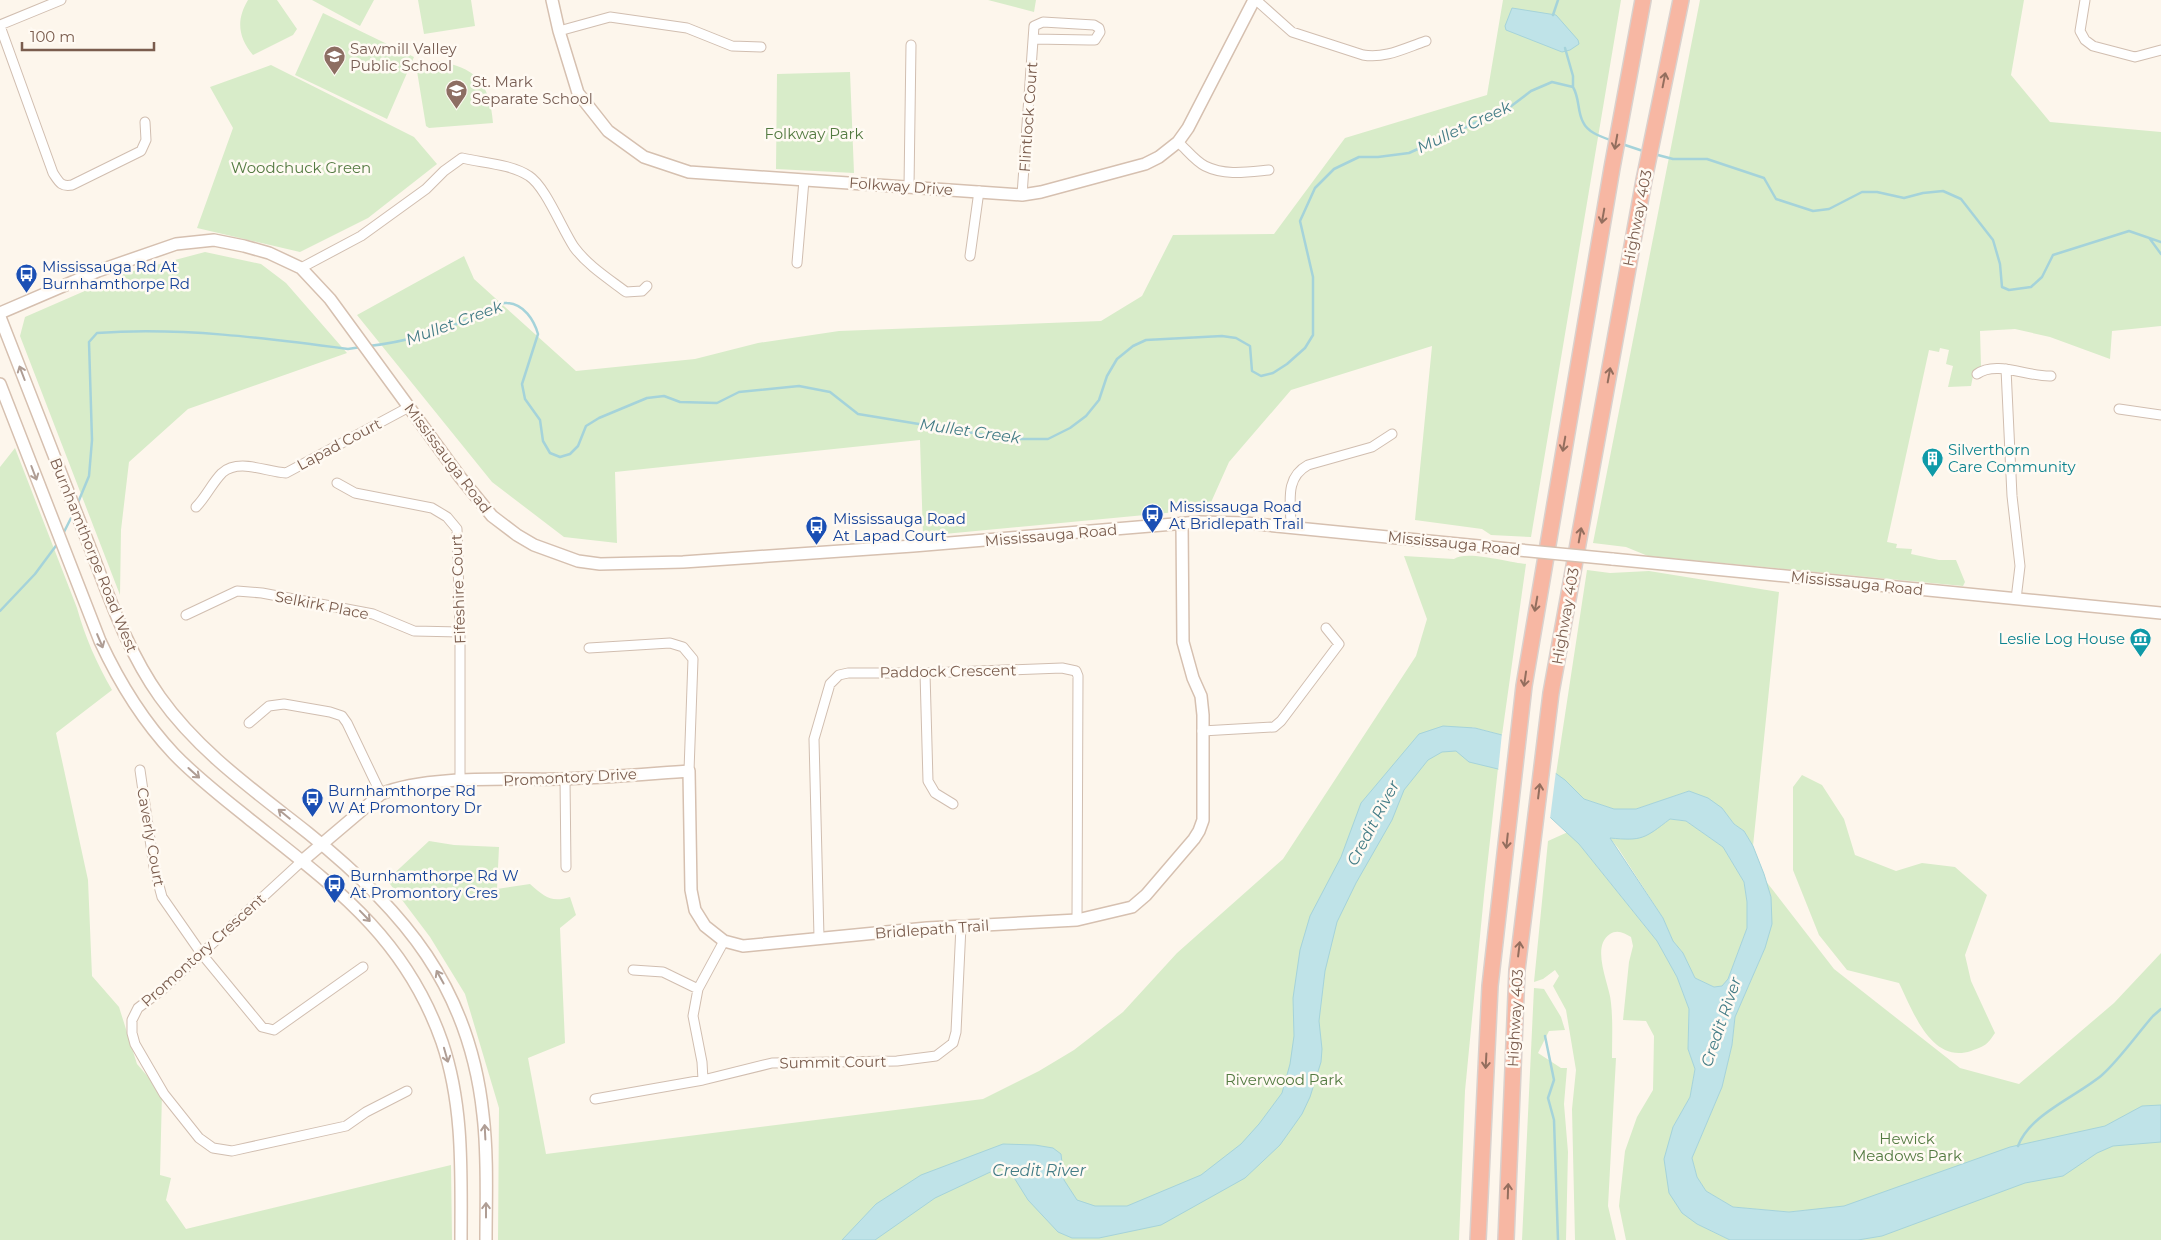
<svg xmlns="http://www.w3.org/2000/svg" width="2161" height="1240" font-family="Montserrat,sans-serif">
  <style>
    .green { fill: #d8ecc9 }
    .water { fill: #bfe3e8; stroke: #a5d3da; fill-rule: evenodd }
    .pier { fill: #fdf6ec }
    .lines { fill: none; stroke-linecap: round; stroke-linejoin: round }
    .stream { stroke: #a5d3da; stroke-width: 2.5 }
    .street-casing { stroke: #d1beb0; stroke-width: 11 }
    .secondary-casing { stroke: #d6c0b0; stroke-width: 14 }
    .highway-casing { stroke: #dad1cd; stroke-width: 18 }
    .street { stroke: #fff; stroke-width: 9 }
    .secondary { stroke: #fff; stroke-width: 11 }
    .highway { stroke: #f7b7a3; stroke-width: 15 }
    .secondary-bridge-casing { stroke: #d6c0b0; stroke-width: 14; stroke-linecap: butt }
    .secondary-bridge { stroke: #fff; stroke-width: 11 }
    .oneway { stroke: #936e5e }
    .oneway2 { stroke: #af9d94 }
    .labels { text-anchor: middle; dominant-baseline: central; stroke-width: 5; stroke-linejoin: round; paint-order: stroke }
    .education-label { font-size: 15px; fill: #785e54; stroke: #fffaf3; text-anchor: start }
    .street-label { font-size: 15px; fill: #7a5c4d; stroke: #fffaf3 }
    .park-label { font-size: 15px; fill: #537a41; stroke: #fffaf3 }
    .transit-label { font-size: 15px; fill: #164399; stroke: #fffaf3; text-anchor: start }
    .culture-label { font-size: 15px; fill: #0d838f; stroke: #fffaf3; text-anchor: start }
    .water-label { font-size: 16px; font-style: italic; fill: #437c86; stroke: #fffaf3 }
  </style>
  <rect width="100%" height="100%" fill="#fdf6ec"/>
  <!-- green -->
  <path class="green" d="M248 0H277L297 29 293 35 253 55C238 37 236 20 248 0Z
    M312 0H374L360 26Z
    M418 0H471L475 26 424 34Z
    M988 0H1036L1034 12Z
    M1503 0H1621L1531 537 1491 535 1482 529 1415 520 1432 346 1291 390 1229 462 1208 509 923 536 920 440 615 472 617 543 564 537 492 482 357 315 464 256 474 279 576 371 695 359 758 343 839 331 1101 321 1142 296 1173 235 1274 234 1345 138 1487 95Z
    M1700 0H2024L2011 75 2050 122 2161 132V326L2112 331 2110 359 2050 337 2015 329 1980 331 1981 366 1974 371 1971 386 1948 387 1953 366 1946 364 1949 350 1940 348 1939 352 1929 350 1887 542 1897 544 1896 548 1912 549 1911 554 1939 560H1956L1965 582 1963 586 1648 556 1626 547 1593 543Z
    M323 13 414 57 387 119 295 75Z
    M435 61C475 66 490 83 493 123L429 128 426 126 416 65Z
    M271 65 414 137 437 164 368 218 300 252 197 228 233 128 210 87Z
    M850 72 854 173 776 169 777 74Z
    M205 252 261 264 286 283 347 353 188 409 129 462 121 530 120 595 20 336 25 317 126 273Z
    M15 448 77 608C85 637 97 664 112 690L56 733 88 880 92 976 119 1007 137 1064 162 1093 160 1175 171 1178 166 1200 186 1229 451 1165 452 1240H0V467Z
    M1404 556 1454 559C1467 550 1510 563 1526 564L1502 735 1472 727 1498 768 1484 895 1465 1091 1459 1240H498L499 1108 465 994 430 937 387 880 429 841 454 845 499 847 497 889 530 884C545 897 551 903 570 897L576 915 560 928 565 1043 528 1058 546 1154 983 1099 1039 1071 1074 1050 1123 1012 1177 953 1283 859 1416 656 1427 619Z
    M1587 570 1610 573 1649 571 1779 592 1753 846 1744 831 1734 824 1722 808 1689 791 1636 809H1614L1584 799 1556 774Z
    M1802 775 1822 785 1844 819 1855 855 1896 871 1922 863 1955 867 1987 895 1965 955 1971 981 1995 1033C1987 1045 1985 1046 1971 1051 1931 1064 1913 1011 1899 983L1847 970 1819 935 1793 870V787Z
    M1670 819 1686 821 1723 847 1744 882 1747 902V928L1728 979 1722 986 1714 987 1695 978 1683 953 1673 941 1663 918 1618 848 1609 837C1637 843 1649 835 1670 819Z
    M1568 832 1579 844 1657 941 1677 977 1689 1009 1688 1049 1695 1069 1690 1097 1673 1127 1697 1224 1730 1240H1626L1619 1206 1625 1151 1637 1117 1653 1090 1654 1036 1646 1021 1623 1020 1629 962 1633 946 1631 937C1625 933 1617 929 1610 934 1590 947 1610 985 1611 1003 1613 1021 1612 1040 1612 1058H1616L1608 1206 1616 1240H1575L1572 1109 1576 1070 1566 1010 1553 986 1559 976 1555 970 1543 979 1534 982 1548 841Z
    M1765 880 1834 969 1960 1068 2019 1084 2114 1003 2161 953V1240H1803L1806 1210 1789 1212 1733 1207 1706 1191 1697 1177 1692 1158 1722 1087 1732 1045 1735 1017 1765 948 1771 897Z
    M1534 988 1544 989 1561 1017 1565 1030 1549 1031 1538 1053 1561 1068H1567L1564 1104 1568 1152 1566 1240H1522Z"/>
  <!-- water -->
  <path class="water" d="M1512 8 1556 15 1578 40 1579 44 1570 50 1562 52 1506 30 1505 26Z
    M1443 726 1475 728 1502 735 1565 780 1584 799 1614 809H1636L1689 791 1708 798 1722 808 1734 824 1744 831 1753 846 1764 874 1771 897 1772 924 1765 948 1735 1017 1732 1045 1722 1087 1692 1158 1697 1177 1706 1191 1733 1207 1789 1212 1844 1206 2010 1147 2105 1126 2142 1106 2161 1105V1142L2113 1146 2097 1153 2063 1176 2025 1183 1882 1236 1858 1240H1730L1697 1224 1682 1213 1669 1193 1664 1159 1673 1127 1690 1097 1695 1069 1688 1049 1689 1009 1677 977 1657 941 1579 844 1498 769 1469 762 1456 751 1442 752 1428 760 1404 790 1392 820 1356 883 1337 922 1325 971 1319 1021 1322 1049 1321 1062 1310 1097 1302 1114 1280 1145 1245 1178 1161 1225 1099 1238H1072L1058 1232 1028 1200 1008 1168 1001 1167 935 1198 875 1240H842L876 1204 921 1175 1003 1144 1035 1145 1053 1148 1061 1154 1064 1180 1077 1200 1095 1206H1127L1201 1175 1241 1144 1259 1124 1282 1093 1290 1064 1294 1036 1293 998 1300 950 1310 916 1341 857 1361 803 1419 734ZM1670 819 1686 821 1723 847 1744 882 1747 902V928L1728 979 1722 986 1714 987 1695 978 1683 953 1673 941 1663 918 1610 838C1642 841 1644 839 1670 819Z"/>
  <!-- pier -->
  <path class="pier" d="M1502 733 1556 771 1550 819 1498 772Z"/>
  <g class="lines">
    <!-- stream -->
    <path class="stream" d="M1553 15 1558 0
      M1565 48 1573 76V86
      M1622 144 1643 151
      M1654 154 1673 159H1707L1764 178 1776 199 1813 211 1829 209 1862 192H1877L1904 198 1923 193 1943 191 1961 199 1993 240 2000 264 2002 287 2009 290 2031 287 2042 277 2053 255 2129 231 2161 242
      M2150 239 2161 254
      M369 346C405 342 442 331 476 316 486 311 495 302 507 303 524 304 534 320 538 334L522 384 525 399 540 420 543 441 550 453 560 457 570 454 578 446 586 426 599 418 647 398 664 396 680 402 717 403 739 392 799 386 830 392 858 414 1010 439H1048L1070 428 1086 416 1099 400 1107 376 1117 359 1133 346 1146 340 1222 336 1236 338 1250 346 1252 371 1261 376 1273 373 1287 364 1305 348 1313 335V277L1300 221 1315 188 1334 169 1359 157H1378L1409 153 1510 107 1531 91 1552 82 1573 87C1580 99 1577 111 1583 122 1588 133 1602 137 1613 141
      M77 505 89 476 92 440 89 342 97 333C181 327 265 338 348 349L361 347
      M62 536 73 514
      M0 611 35 574 58 543
      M1545 1036 1554 1080 1548 1098 1554 1120 1558 1240
      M2018 1146C2030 1114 2076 1097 2102 1075 2119 1060 2138 1033 2153 1016L2161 1009"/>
    <defs>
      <path id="street" d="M1256 0 1292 32 1363 55C1385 59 1405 48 1426 41
        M2085 0 2080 31 2085 40 2093 46 2135 57 2161 50
        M0 25 61 0
        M0 26 53 173C59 182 61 187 72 185L141 151 146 140 145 122
        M559 31 610 17 687 28 732 46 761 47
        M1178 142C1187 150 1195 161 1205 166 1225 176 1248 172 1269 170
        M909 186 911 45
        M1022 195 1034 26 1043 22 1094 25 1099 28 1100 32 1095 40H1089L1034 39
        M970 256 979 191
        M797 263 804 180
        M301 268 361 236 426 189 444 171 462 158C483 163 511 164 529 176 545 186 562 229 574 247 587 265 609 279 626 292L642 291 647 286
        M2006 369 2012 496 2020 566 2016 599
        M1977 374C1996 360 2028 377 2051 376
        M2119 409 2161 415
        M337 483 355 493 432 508 447 517 457 529 460 632V781
        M196 507C206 497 212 483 222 473 239 458 266 472 286 473L409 407
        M1291 527C1291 503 1284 478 1308 465L1372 447 1392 434
        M186 615 237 591 262 593 373 614 414 631 460 632
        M589 648 670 643 683 647 693 659 689 771
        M925 673 928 781 935 793 953 804
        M249 723 269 706 284 704 330 712 342 716 347 723 381 794
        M1202 731 1274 727 1281 721 1339 644 1326 628
        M140 770 154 867 162 897 201 953 262 1027 274 1030 363 967
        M565 779 566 867
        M302 861 163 989 138 1008 132 1020V1033L135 1044 164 1094 199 1138 213 1148 232 1151 346 1126 366 1112 407 1091
        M819 937 814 739 830 684 839 675 848 673H925L1062 668 1076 671 1078 676 1077 920
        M633 970 663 972 698 989
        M703 1080 702 1062 693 1016 698 989 724 941
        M595 1099 703 1080 772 1063 897 1061 936 1056 953 1043 956 1032 961 926"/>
      <path id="secondary" d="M552 0 559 31 578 93 608 131 644 157 689 172 1022 195 1041 192 1145 164 1159 157 1178 142 1188 128 1254 0
        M0 313 98 271 176 244 214 240 244 246 269 253 301 268 330 299 460 477 492 516 517 535 534 545 578 561 600 564 683 562 913 546 1198 522 1246 523 1509 549
        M0 317C28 390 57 462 85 535 107 590 125 648 160 697 199 752 255 791 308 833 404 910 470 988 483 1115 488 1156 486 1199 486 1240
        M0 384 100 641C119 682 142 720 174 754 196 777 222 797 248 818 332 885 405 936 442 1042 464 1106 461 1174 461 1240
        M1612 559 2161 613
        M302 861 381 794C426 775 509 780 559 779 602 778 646 774 689 771L691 890 695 910 705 926 724 941 743 946 927 928 1077 920 1132 907 1146 895 1194 839 1199 831 1203 820V715L1201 696 1193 678 1183 642 1182 523"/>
      <path id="highway" d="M1478 1240 1490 986 1524 686 1612 168 1643 0
        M1506 1240 1517 970 1551 693 1644 180 1681 0"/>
    </defs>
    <!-- street casing -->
    <use href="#street" class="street-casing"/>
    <!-- secondary casing -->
    <use href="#secondary" class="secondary-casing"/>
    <!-- highway casing -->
    <use href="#highway" class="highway-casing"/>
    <!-- street -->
    <use href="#street" class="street"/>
    <!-- secondary -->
    <use href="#secondary" class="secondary"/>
    <!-- highway -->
    <use href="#highway" class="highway"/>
    <defs>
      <path id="secondary-bridge" d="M1509 549 1612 559"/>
    </defs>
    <!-- secondary-bridge casing -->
    <use href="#secondary-bridge" class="secondary-bridge-casing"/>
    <!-- secondary-bridge -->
    <use href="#secondary-bridge" class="secondary-bridge"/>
  </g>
  <!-- one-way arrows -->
  <defs><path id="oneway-shaft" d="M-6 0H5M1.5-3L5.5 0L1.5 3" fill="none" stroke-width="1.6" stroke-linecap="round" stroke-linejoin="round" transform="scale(1.25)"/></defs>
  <g class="oneway">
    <use href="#oneway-shaft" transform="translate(1664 80) rotate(-79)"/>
    <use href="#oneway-shaft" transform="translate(1616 142) rotate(100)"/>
    <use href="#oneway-shaft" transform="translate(1603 216) rotate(100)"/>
    <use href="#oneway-shaft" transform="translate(1609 375) rotate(-80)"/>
    <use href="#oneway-shaft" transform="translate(1564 444) rotate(100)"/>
    <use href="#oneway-shaft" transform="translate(1580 535) rotate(-80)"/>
    <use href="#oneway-shaft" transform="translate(1536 604) rotate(100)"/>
    <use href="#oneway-shaft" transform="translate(1525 679) rotate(98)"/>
    <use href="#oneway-shaft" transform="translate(1539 791) rotate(-83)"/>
    <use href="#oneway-shaft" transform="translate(1507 841) rotate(96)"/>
    <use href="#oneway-shaft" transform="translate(1519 949) rotate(-83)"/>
    <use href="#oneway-shaft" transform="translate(1486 1061) rotate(93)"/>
    <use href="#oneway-shaft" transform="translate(1508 1191) rotate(-88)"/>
  </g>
  <g class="oneway2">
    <use href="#oneway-shaft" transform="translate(22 373) rotate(-111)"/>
    <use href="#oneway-shaft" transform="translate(34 473) rotate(69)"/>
    <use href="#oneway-shaft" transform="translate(100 641) rotate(67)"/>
    <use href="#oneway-shaft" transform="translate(194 773) rotate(42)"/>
    <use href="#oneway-shaft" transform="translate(284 814) rotate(-141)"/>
    <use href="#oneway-shaft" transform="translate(365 916) rotate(46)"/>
    <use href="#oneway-shaft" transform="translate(440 977) rotate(-119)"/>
    <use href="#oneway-shaft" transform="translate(446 1055) rotate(74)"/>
    <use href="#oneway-shaft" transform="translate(485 1132) rotate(-93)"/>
    <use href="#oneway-shaft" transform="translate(486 1210) rotate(-90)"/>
  </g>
  <!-- icons -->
  <defs>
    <symbol id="school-pin" viewBox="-11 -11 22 30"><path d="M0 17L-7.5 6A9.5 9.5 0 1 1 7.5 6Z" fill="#8d6e63" stroke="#fffaf3"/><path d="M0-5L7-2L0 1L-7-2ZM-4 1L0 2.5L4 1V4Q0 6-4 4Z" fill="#fff"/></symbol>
    <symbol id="bus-pin" viewBox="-11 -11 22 30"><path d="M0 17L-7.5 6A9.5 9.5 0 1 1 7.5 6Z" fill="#1a4fb4" stroke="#fffaf3"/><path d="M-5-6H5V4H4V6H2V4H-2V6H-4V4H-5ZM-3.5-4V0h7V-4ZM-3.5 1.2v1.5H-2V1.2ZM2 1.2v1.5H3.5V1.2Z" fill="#fff"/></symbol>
    <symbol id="building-pin" viewBox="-11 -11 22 30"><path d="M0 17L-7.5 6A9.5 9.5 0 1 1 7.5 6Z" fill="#0f9aa8" stroke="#fffaf3"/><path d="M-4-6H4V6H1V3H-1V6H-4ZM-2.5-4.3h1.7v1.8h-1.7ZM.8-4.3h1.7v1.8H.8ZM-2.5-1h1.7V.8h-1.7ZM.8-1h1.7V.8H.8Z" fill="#fff"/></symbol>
    <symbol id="museum-pin" viewBox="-11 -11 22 30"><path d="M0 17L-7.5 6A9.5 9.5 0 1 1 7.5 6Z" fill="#0f9aa8" stroke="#fffaf3"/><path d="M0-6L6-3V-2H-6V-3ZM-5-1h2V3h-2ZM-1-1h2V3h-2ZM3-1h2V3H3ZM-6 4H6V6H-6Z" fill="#fff"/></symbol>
  </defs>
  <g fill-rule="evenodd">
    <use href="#school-pin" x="322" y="44" width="25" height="34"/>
    <use href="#school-pin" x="444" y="78" width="25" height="34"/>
    <use href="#bus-pin" x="14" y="262" width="25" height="34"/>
    <use href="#building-pin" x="1920" y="446" width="25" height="34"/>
    <use href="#bus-pin" x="1140" y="502" width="25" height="34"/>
    <use href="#bus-pin" x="804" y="514" width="25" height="34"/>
    <use href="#museum-pin" x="2128" y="626" width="25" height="34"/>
    <use href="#bus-pin" x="300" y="786" width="25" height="34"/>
    <use href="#bus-pin" x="322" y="872" width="25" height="34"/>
  </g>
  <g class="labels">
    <!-- education labels -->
    <g class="education-label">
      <text x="350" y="48">Sawmill Valley<tspan x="350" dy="17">Public School</tspan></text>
      <text x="472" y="81">St. Mark<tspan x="472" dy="17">Separate School</tspan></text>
    </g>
    <!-- street labels -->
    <g class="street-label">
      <text transform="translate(1028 117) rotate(-86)">Flintlock Court</text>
      <text transform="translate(901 186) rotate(4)">Folkway Drive</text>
      <text transform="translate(1637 218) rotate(-79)">Highway 403</text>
      <text transform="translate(339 444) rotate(-28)">Lapad Court</text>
      <text transform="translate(448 458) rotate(53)">Mississauga Road</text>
      <text transform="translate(1051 535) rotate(-5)">Mississauga Road</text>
      <text transform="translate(1454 543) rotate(6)">Mississauga Road</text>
      <text transform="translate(94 555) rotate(68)">Burnhamthorpe Road West</text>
      <text transform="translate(1857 583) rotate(6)">Mississauga Road</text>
      <text transform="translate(458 589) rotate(-92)">Fifeshire Court</text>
      <text transform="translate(322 605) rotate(11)">Selkirk Place</text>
      <text transform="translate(1565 616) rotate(-80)">Highway 403</text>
      <text transform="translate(948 671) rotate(-1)">Paddock Crescent</text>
      <text transform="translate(570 777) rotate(-3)">Promontory Drive</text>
      <text transform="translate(151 837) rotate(80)">Caverly Court</text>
      <text transform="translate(932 929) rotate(-4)">Bridlepath Trail</text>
      <text transform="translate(203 950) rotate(-42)">Promontory Crescent</text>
      <text transform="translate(1515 1018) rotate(-87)">Highway 403</text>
      <text transform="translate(833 1062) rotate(-1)">Summit Court</text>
    </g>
    <!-- park labels -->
    <g class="park-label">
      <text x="814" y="133">Folkway Park</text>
      <text x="301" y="167">Woodchuck Green</text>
      <text x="1284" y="1079">Riverwood Park</text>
      <text x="1907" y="1138">Hewick<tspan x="1907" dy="17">Meadows Park</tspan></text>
    </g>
    <!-- transit labels -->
    <g class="transit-label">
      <text x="42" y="266">Mississauga Rd At<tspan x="42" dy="17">Burnhamthorpe Rd</tspan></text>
      <text x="1169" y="506">Mississauga Road<tspan x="1169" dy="17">At Bridlepath Trail</tspan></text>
      <text x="833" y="518">Mississauga Road<tspan x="833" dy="17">At Lapad Court</tspan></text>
      <text x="328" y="790">Burnhamthorpe Rd<tspan x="328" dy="17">W At Promontory Dr</tspan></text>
      <text x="350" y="875">Burnhamthorpe Rd W<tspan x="350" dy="17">At Promontory Cres</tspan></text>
    </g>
    <!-- culture labels -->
    <g class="culture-label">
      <text x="1948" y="449">Silverthorn<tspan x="1948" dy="17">Care Community</tspan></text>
      <text x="2125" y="638" text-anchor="end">Leslie Log House</text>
    </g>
    <!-- water labels -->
    <g class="water-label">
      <text transform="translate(1464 127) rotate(-25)">Mullet Creek</text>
      <text transform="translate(454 323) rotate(-20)">Mullet Creek</text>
      <text transform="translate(970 431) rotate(8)">Mullet Creek</text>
      <text transform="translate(1373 823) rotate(-62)">Credit River</text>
      <text transform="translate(1721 1022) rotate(-71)">Credit River</text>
      <text x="1039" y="1170">Credit River</text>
    </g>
  </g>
  <!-- scale -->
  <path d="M22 42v8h132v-8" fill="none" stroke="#7a5c4d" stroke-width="2.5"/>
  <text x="30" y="42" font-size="15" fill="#7a5c4d" stroke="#fffaf3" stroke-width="4" paint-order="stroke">100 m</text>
</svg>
